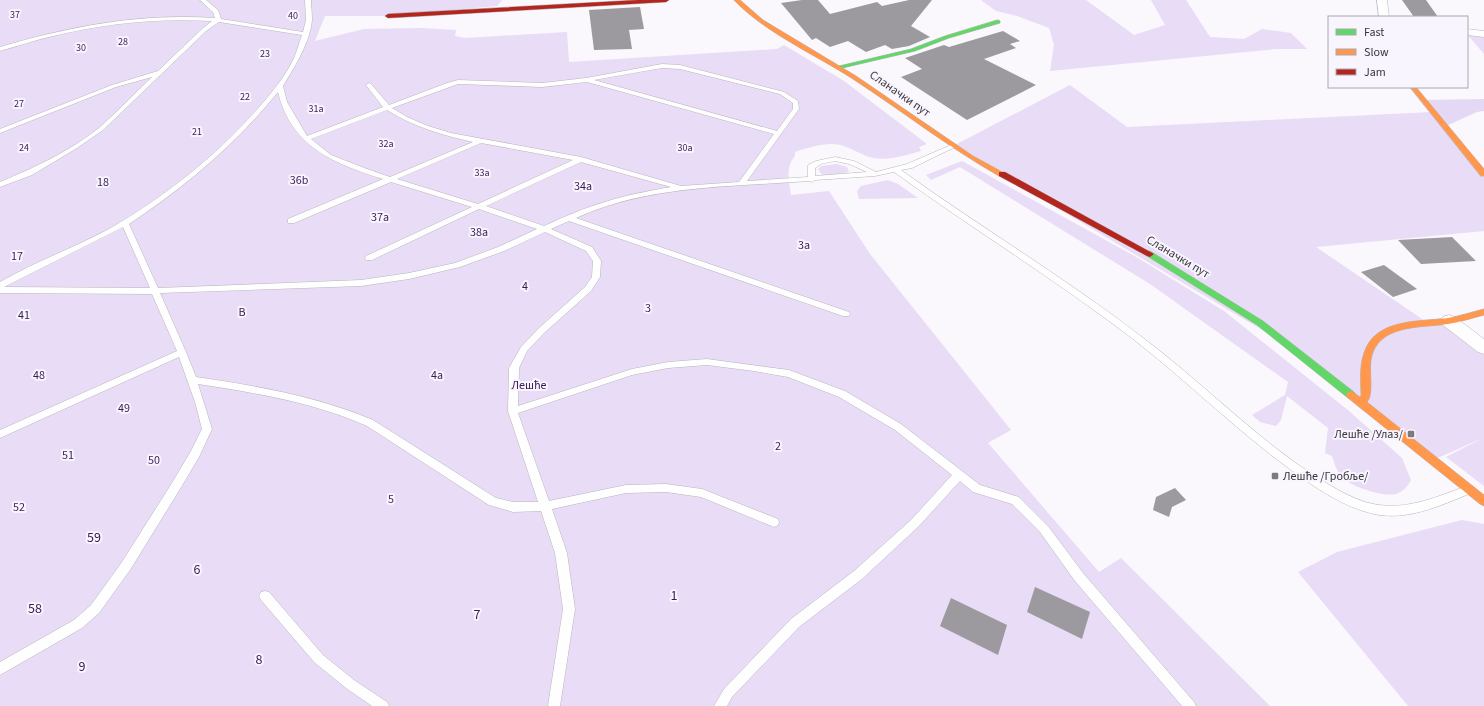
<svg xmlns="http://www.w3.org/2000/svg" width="1484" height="706" font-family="'Source Sans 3',sans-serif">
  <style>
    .green { fill: #e8dcf6 }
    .forest { fill: #e5d8f4 }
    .building { fill: #9c9a9f }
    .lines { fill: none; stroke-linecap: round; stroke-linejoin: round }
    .lane-casing { stroke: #b8b6ba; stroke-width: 1 }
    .street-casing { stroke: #b8b6ba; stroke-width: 1 }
    .fast-casing { stroke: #b8b6ba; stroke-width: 1 }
    .slow-casing { stroke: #b8b6ba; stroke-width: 1 }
    .jam-casing { stroke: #b8b6ba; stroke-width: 1 }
    .lane { fill: #fefeff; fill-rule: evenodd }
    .street { fill: #fefeff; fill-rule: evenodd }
    .fast { fill: #63d668; fill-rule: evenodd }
    .slow { fill: #ff974d; fill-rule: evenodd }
    .jam { fill: #b3261e; fill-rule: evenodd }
    .poi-dot { fill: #7c797f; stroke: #f9f5ff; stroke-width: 1.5 }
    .labels { text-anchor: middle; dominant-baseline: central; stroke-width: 4; stroke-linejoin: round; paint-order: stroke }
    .far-park-label { font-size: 10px; fill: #3a1c54; stroke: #f9f5ff }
    .street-label { font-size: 12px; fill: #38353b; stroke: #f9f5ff }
    .park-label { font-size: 12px; fill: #3a1c54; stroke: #f9f5ff }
    .poi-label { font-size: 12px; fill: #38353b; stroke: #f9f5ff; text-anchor: end }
    .near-park-label { font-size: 14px; fill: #3a1c54; stroke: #f9f5ff }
  </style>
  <rect width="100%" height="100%" fill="#faf7fd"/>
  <!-- green -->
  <path class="green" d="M0 0H502L497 6 385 16H325L315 41 364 29 420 28 456 30 455 36 465 38 567 32 569 62 777 49 784 45 844 81 927 144 919 147 921 151C904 156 881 163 864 155 853 150 844 144 832 144 819 144 807 148 795 152V156C785 167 789 182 791 195L829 191 870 254 1011 430 988 443 1099 572 1121 558 1270 706H0Z
    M981 0H1086L1134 35 1165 25 1151 0H1186L1210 37 1244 39 1262 29 1291 33 1307 49H1276L1050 71 1054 45 1049 28 1017 16 996 11Z
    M1467 32 1484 34V54L1467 34Z
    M1070 85 1127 127 1432 112 1484 174V231L1316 247 1428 323 1449 321 1484 348V486L1446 457 1483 438 1433 460 1294 349 953 146Z
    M962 161 1138 258 1224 311 1349 411 1402 458 1411 480C1408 486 1403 492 1396 494 1383 497 1352 487 1343 478 1338 474 1334 463 1332 456L1325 453 1328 428 1287 396 1281 420 1276 426 1260 422 1252 415 1285 395 1288 382 1150 284 960 167 931 180 926 175Z
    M837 164 847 167 849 172 828 176 822 175 818 169 821 166Z
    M888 180 898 184 918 198 859 199 857 191 861 186Z
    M1462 520 1484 524V706H1408L1298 572 1337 552Z"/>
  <!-- forest -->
  <path class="forest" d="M1484 99V111L1477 112 1446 126 1423 100Z"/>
  <!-- building -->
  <path class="building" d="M802 0H818L830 14 877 2 882 6 909 0H932L911 26 930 37 909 46 892 49 885 45 866 52 848 41 830 47 816 38 812 40 781 3Z
    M1402 0H1426L1438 17H1414Z
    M640 7 644 29 629 30 632 49 594 50 589 10Z
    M1003 31 1020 41 1010 44 1016 48 984 59 1036 85 967 120 901 77 922 69 905 58 944 45 949 47Z
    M1452 237 1476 261 1421 264 1398 240Z
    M1384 265 1417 289 1393 297 1361 272Z
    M1175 488 1186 500 1172 507 1169 517 1153 510 1156 497Z
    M1035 587 1090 612 1082 639 1027 612Z
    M951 598 1007 625 998 655 940 626Z"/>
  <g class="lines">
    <defs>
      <path id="lane" d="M200 0H206L218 10 221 19 303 32 306 20 305 0H311C311 6 312 13 312 19 311 41 294 68 283 86L287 102 307 136 383 107 366 85 369 83 371 84 389 105 447 83 458 80 542 83 586 78 662 64 680 65 784 92 798 101 799 109 747 181 808 177V165L816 161 835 157 854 161 876 172 907 164 951 145H955V147L912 168 901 170C980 227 1064 277 1142 337 1195 377 1243 425 1297 464 1318 478 1341 494 1365 502 1402 513 1433 498 1467 486L1471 487 1472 490 1471 493C1440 506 1407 521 1374 514 1343 507 1316 488 1291 470 1236 430 1187 381 1133 339 1056 280 973 229 894 172L875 176 815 180 812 182 809 181C731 187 648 185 576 218L849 312 850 314 849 316H843L569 221 551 229 592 247 601 261 600 277 591 291 544 333 527 351 519 368 518 406 632 369 668 362 707 359 789 370 845 391 901 424 980 485 1019 497 1048 526 1083 573 1194 702 1196 706H1182L1075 581 1040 532 1012 504 973 492 960 481 919 526 862 579 799 627 732 697 727 706H714L724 689 791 619 854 571 911 520 952 475 895 430 839 397 788 377 754 371 707 365 668 368 632 375 518 413 549 501 626 485 666 484 702 489 778 519 779 522 778 525 774 527 701 497 666 492 626 493 552 509 567 553 575 609 560 706H548L563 609 555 553 541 511 513 512 489 505 367 426C313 402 256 393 198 384L212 429 199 457 180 489 130 570 99 613 82 628 0 675V662L74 620 91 605 122 562 172 483 191 451 202 429 195 402 179 357 0 438V430L177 351 152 294 0 293V282C35 262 73 248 109 229 166 197 225 149 267 98 277 86 287 73 294 58 297 51 299 43 302 35L219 22 206 31 103 130 77 148 32 175 0 187V182C34 168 70 151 99 128 117 112 134 94 152 77L116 87 0 133V129L112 85 158 71 202 29 212 21C159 18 106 23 53 36 35 40 18 46 0 51V47C71 26 141 13 215 18L213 12ZM662 68 680 69 780 94 793 103V109L777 131 594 80ZM587 82 774 134 739 182 681 186 581 157 451 133 428 126 407 117 392 108 458 84 542 87ZM278 92C291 147 335 164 383 179L288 219V223H294L391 182 472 207 366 256 365 258 366 260H372L479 209 537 229 498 247 455 263 409 273 361 280 158 288 129 224C185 187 236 144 278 92ZM387 110C414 127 442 135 473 142L390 177 367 169 331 155 311 139ZM481 143 573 160 478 204 397 179ZM835 161 849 164 867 172 815 176V168L821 164ZM581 162 671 187C649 191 626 195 605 202 584 208 564 217 544 226L486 206ZM123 227 150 288 4 287ZM545 232 586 251 593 261 592 277 585 287 538 329 521 347 509 368 508 411 538 502H513L496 498 373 420C316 396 257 386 196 377L186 352 160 293 361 286 409 279 460 267 504 251Z
        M265 591 269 592 323 655 354 680 387 702 389 706H372L346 688 315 663 261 600 259 596 261 592Z"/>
      <path id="street" d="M1377 0H1387L1389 17H1379Z
        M1467 29 1484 31V37L1467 35Z
        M1449 315 1455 317 1484 339V354L1478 352 1443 325 1441 321 1443 317Z"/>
      <path id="fast" d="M998 20 1000 21V23L949 38 915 51 838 69 835 67 911 49 945 36Z
        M1150 251 1263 321 1354 392 1356 395 1354 398H1348L1257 325 1147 256 1146 254 1147 252Z"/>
      <path id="slow" d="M734 0H740L763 20 856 76 973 156 1006 174 1005 176H999C948 147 902 111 853 79 816 55 764 32 734 0Z
        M1410 87H1416L1484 169V176H1481Z
        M1484 309V315C1472 318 1460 322 1448 324 1420 328 1377 324 1371 360 1369 372 1374 395 1367 402L1484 495V506L1480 504 1348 398 1346 395 1348 392 1351 391 1360 397 1361 396C1361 382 1359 367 1364 353 1375 318 1419 322 1448 318 1460 316 1472 312 1484 309Z"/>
      <path id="jam" d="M638 0H669L666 2 388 18 385 16 388 14Z
        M999 172H1005L1154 254 1150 257 1147 256 999 176Z"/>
    </defs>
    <!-- lane casing -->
    <use href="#lane" class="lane-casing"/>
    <!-- street casing -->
    <use href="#street" class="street-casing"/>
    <!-- fast casing -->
    <use href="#fast" class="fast-casing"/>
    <!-- slow casing -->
    <use href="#slow" class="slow-casing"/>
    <!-- jam casing -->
    <use href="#jam" class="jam-casing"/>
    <!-- lane -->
    <use href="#lane" class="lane"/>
    <!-- street -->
    <use href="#street" class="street"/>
    <!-- fast -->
    <use href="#fast" class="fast"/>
    <!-- slow -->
    <use href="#slow" class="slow"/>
    <!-- jam -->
    <use href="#jam" class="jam"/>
  </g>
  <!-- markers -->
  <g class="poi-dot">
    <rect x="1407" y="430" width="8" height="8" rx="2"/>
    <rect x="1271" y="472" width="8" height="8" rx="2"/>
  </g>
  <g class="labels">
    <!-- far-park labels -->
    <g class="far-park-label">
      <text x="15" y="15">37</text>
      <text x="293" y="16">40</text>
      <text x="123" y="42">28</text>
      <text x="81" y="48">30</text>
      <text x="265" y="54">23</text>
      <text x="245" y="97">22</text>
      <text x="19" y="104">27</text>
      <text x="316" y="109">31a</text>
      <text x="197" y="132">21</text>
      <text x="386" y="144">32a</text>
      <text x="24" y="148">24</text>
      <text x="685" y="148">30a</text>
      <text x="482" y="173">33a</text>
    </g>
    <!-- street labels -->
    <g class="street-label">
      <text transform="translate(900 94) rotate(35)">Сланачки пут</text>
      <text transform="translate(1178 257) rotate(31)">Сланачки пут</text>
    </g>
    <!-- park labels -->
    <g class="park-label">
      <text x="299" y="180">36b</text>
      <text x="103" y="182">18</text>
      <text x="583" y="186">34a</text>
      <text x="380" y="217">37a</text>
      <text x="479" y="232">38a</text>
      <text x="804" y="245">3a</text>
      <text x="17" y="256">17</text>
      <text x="525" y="286">4</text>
      <text x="648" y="308">3</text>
      <text x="242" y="312">B</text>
      <text x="24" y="315">41</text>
      <text x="39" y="375">48</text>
      <text x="437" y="375">4a</text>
      <text x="529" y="385">Лешће</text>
      <text x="124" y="408">49</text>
      <text x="778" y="446">2</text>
      <text x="68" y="455">51</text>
      <text x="154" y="460">50</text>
      <text x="391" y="499">5</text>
      <text x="19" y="507">52</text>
    </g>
    <!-- poi labels -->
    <g class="poi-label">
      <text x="1403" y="434">Лешће /Улаз/</text>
      <text x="1283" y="476" text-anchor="start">Лешће /Гробље/</text>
    </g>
    <!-- near-park labels -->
    <g class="near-park-label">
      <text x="94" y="538">59</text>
      <text x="197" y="570">6</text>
      <text x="674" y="596">1</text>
      <text x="35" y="609">58</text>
      <text x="477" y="615">7</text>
      <text x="259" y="660">8</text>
      <text x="82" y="667">9</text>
    </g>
  </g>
  <!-- legend -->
  <rect x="1328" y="16" width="140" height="72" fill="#f9f5ff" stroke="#aca8b1"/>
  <rect x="1336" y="29" width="20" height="6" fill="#63d668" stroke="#aca8b1"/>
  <text x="1364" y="36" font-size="12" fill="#38353b">Fast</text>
  <rect x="1336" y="49" width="20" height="6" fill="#ff974d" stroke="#aca8b1"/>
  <text x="1364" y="56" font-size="12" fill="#38353b">Slow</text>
  <rect x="1336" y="69" width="20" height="6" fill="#b3261e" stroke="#aca8b1"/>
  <text x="1364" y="76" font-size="12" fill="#38353b">Jam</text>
</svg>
